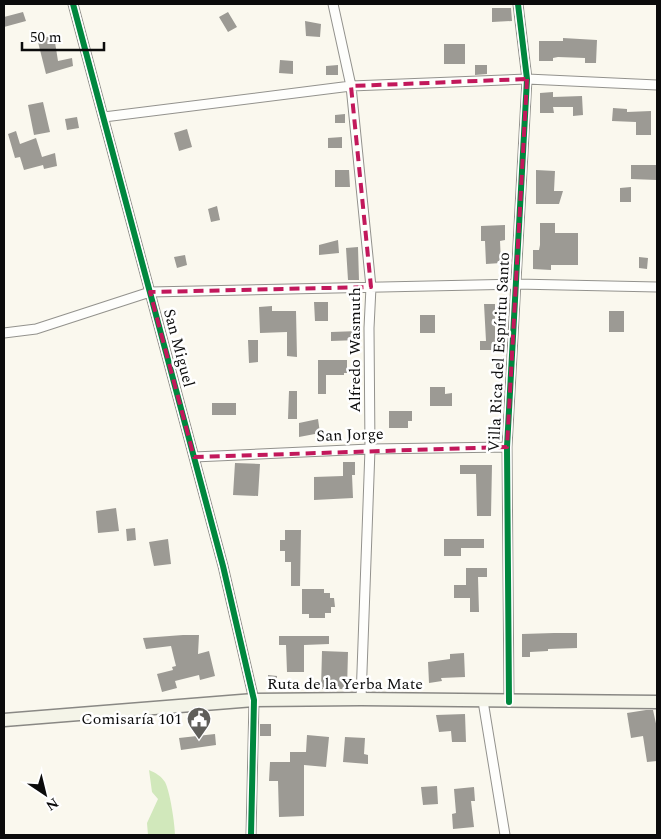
<svg xmlns="http://www.w3.org/2000/svg" width="661" height="839" font-family="Spectral,serif">
  <style>
    .forest { fill: #d1e8bb }
    .building { fill: #9c9a94 }
    .lines { fill: none; stroke-linecap: round; stroke-linejoin: round }
    .street-casing { stroke: #93928d; stroke-width: 11 }
    .secondary-casing { stroke: #898884; stroke-width: 15 }
    .street { stroke: #fefefc; stroke-width: 9 }
    .secondary { stroke: #f4f4e8; stroke-width: 12 }
    .cycleway-casing { stroke: #fff; stroke-width: 9 }
    .cycleway { stroke: #00873e; stroke-width: 6 }
    .marked { fill: none; stroke: #c2185b; stroke-width: 4; stroke-dasharray: 10 6; stroke-linejoin: round }
    .labels { text-anchor: middle; dominant-baseline: central; stroke-width: 5; stroke-linejoin: round; paint-order: stroke }
    .street-label { font-size: 16px; fill: #0b0b0b; stroke: #fff }
    .poi-label { font-size: 16px; fill: #0b0b0b; stroke: #fff; text-anchor: end }
  </style>
  <rect width="100%" height="100%" fill="#faf8ee"/>
  <!-- forest -->
  <path class="forest" d="M149 770C156 773 161 776 165 782 170 791 175 825 175 835H148L147 823 158 799 152 792Z"/>
  <!-- building -->
  <path class="building" d="M492 8H511L512 21 492 22Z
    M23 12 26 21 4 27V17Z
    M228 12 237 27 228 32 219 17Z
    M305 21 321 24 320 37 306 36Z
    M54 36 58 61 72 58 73 66 46 74 37 38Z
    M563 38 597 40 596 63H585V58L558 57 553 58V61H539V41H563Z
    M444 44H465V64H444Z
    M280 60 293 61V74L279 73Z
    M338 65V75H326V66Z
    M475 65H487V74L475 75Z
    M553 92V97L582 96 583 115 573 116V107H553L554 113H540V93Z
    M43 102 50 132 34 135 28 105Z
    M613 108 627 109V112L651 111V135H636V122L612 121Z
    M345 114V123H335V115Z
    M77 117 79 128 67 130 65 119Z
    M187 129 192 147 179 151 174 133Z
    M16 131 20 144 36 138 42 157 55 153 57 166 44 169 43 165 24 170 20 157 15 158 8 134Z
    M342 137V148H328V138Z
    M631 165H657V180L631 179Z
    M335 170H349L350 187H335Z
    M536 170 555 171 554 191H563L559 204H536Z
    M631 187V202H620V188Z
    M217 206 220 220 211 222 208 209Z
    M540 223H555V233H578V265H551V270L533 269V250H539L540 245Z
    M505 225V240L500 241 501 263 486 264 485 241H481V226Z
    M338 240 339 253 319 255V245Z
    M358 247 359 280H348L346 248Z
    M185 255 187 265 177 268 174 257Z
    M639 257 648 258 647 269 639 268Z
    M314 302H328V321H315Z
    M484 304H495V350H480V341H486Z
    M272 306V311H296L297 357 287 356V332L260 333 259 307Z
    M609 311H624V332H609Z
    M420 315H435V333H420Z
    M359 331V340L331 341V332Z
    M248 340H258V362L249 363Z
    M318 360H347V373H344V375H326V394H318Z
    M430 387H445V394L452 393V406H430Z
    M289 391H297V419H288Z
    M212 403H236V415H212Z
    M389 411H412V421H408V428H389Z
    M318 419 320 433 299 437V423Z
    M343 462H355V475H352L353 498 314 500V477L343 476Z
    M235 463 260 464 258 496 233 495Z
    M460 465H492L491 516H477L476 474H460Z
    M116 508 119 531 98 533 96 511Z
    M135 528 136 540 127 541 126 529Z
    M285 530H301L300 586H291V562H285V551H280V540H285Z
    M168 539 171 564 154 566 149 542Z
    M444 539H484V548H461V556H444Z
    M466 568H487V577H478L479 612H470V598H454V585H466Z
    M302 589H324V593H330V598H334L335 607H331V613H325V618H309V614H302Z
    M554 633H577V648L548 649V651L530 652V657H522V634Z
    M183 635H199L198 654 209 651 215 676 200 680 199 675 175 681 177 688 162 692 157 674 173 670 172 667 176 666 171 646 146 649 143 638Z
    M279 636H329V644L304 645V672H287L286 645H279Z
    M322 651 348 652 347 689H321Z
    M464 653 465 677 441 678 442 681 429 683 428 662 450 659V654Z
    M268 675 277 676V690L268 689Z
    M646 710H653L657 728V761L647 762 643 736 631 738 627 713Z
    M465 714 466 742H452L451 731 439 732 436 715Z
    M260 724H271V736H260Z
    M215 734 216 745 181 750 179 738Z
    M307 735 329 737 326 767 304 765V816L279 817 278 781H269L270 762H290V752H306Z
    M345 737 365 738 364 754 368 755V764L343 762Z
    M437 786 438 804 423 805 421 787Z
    M474 787 475 801H471L474 827 453 829 452 814 456 813 454 789Z"/>
  <g class="lines">
    <defs>
      <path id="street" d="M73 4 223 566 254 700 251 835
        M333 4 351 86 371 287 369 328 370 449 361 699
        M104 117 351 86 527 79 657 85
        M4 333 36 329 150 292 516 284 657 287
        M194 457 370 449 507 447
        M483 701 505 835
        M509 702 507 447 527 79 518 4"/>
      <path id="secondary" d="M4 720 254 700 361 699 657 702"/>
    </defs>
    <!-- street casing -->
    <use href="#street" class="street-casing"/>
    <!-- secondary casing -->
    <use href="#secondary" class="secondary-casing"/>
    <!-- street -->
    <use href="#street" class="street"/>
    <!-- secondary -->
    <use href="#secondary" class="secondary"/>
    <defs>
      <path id="cycleway" d="M73 4 223 566 254 700 251 835
        M509 702 507 447 527 79 518 4"/>
    </defs>
    <!-- cycleway casing -->
    <use href="#cycleway" class="cycleway-casing"/>
    <!-- cycleway -->
    <use href="#cycleway" class="cycleway"/>
  </g>
  <!-- marked area -->
  <path class="marked" d="M527 79 507 447 194 457 150 292 371 287 351 86Z"/>
  <!-- icons -->
  <defs>
    <symbol id="civic-pin" viewBox="-11 -11 22 30"><path d="M0 17L-7.5 6A9.5 9.5 0 1 1 7.5 6Z" fill="#5f5e5a" stroke="#fff"/><path d="M-.6-6.5H3V-4.5H.6V-3L4-1V1h2V6H-6V1h2V-1L-.6-3ZM-1.2 2.5V6h2.4V2.5Z" fill="#fff"/></symbol>
  </defs>
  <g fill-rule="evenodd">
    <use href="#civic-pin" x="185" y="705" width="28" height="38"/>
  </g>
  <g class="labels">
    <!-- street labels -->
    <g class="street-label">
      <text transform="translate(179 348) rotate(75)">San Miguel</text>
      <text transform="translate(355 350) rotate(-90)">Alfredo Wasmuth</text>
      <text transform="translate(499 352) rotate(-87)">Villa Rica del Espíritu Santo</text>
      <text transform="translate(350 435) rotate(-2)">San Jorge</text>
      <text x="345" y="684">Ruta de la Yerba Mate</text>
    </g>
    <!-- poi labels -->
    <g class="poi-label">
      <text x="182" y="719">Comisaría 101</text>
    </g>
  </g>
  <!-- border -->
  <rect width="661" height="839" fill="none" stroke="#0b0b0b" stroke-width="10"/>
  <!-- north arrow -->
  <g transform="translate(45 794) rotate(145)" stroke="#ffffff" stroke-width="4" paint-order="stroke">
  <path d="M0-4L9 19L0 12L-9 19Z" fill="#0b0b0b"/>
  <text y="-8" font-size="14" font-weight="bold" text-anchor="middle" fill="#0b0b0b">N</text>
  </g>
  <!-- scale -->
  <path d="M22 42v8h82v-8" fill="none" stroke="#0b0b0b" stroke-width="2.5"/>
  <text x="30" y="42" font-size="15" fill="#0b0b0b" stroke="#ffffff" stroke-width="4" paint-order="stroke">50 m</text>
</svg>
